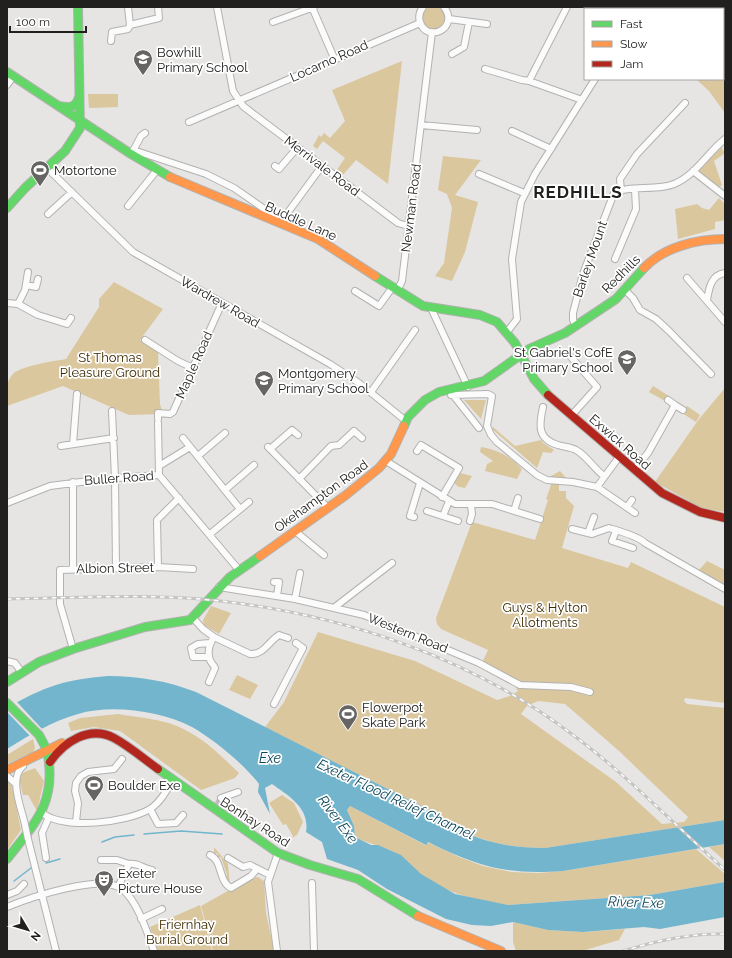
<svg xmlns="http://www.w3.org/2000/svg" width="732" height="958" font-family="Raleway,sans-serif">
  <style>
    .green { fill: #dbc79e; fill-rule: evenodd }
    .water { fill: #72b5cd }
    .pier { fill: #e6e5e3 }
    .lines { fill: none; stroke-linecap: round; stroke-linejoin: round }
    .stream { stroke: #72b5cd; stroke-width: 1.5 }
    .street-tunnel { stroke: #bfbebc; stroke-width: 6; stroke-dasharray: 6 3; stroke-linecap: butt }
    .street-casing { stroke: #b2b2b0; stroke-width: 8 }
    .fast-casing { stroke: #b2b2b0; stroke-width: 10 }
    .slow-casing { stroke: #b2b2b0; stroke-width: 10 }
    .jam-casing { stroke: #b2b2b0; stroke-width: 10 }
    .street { stroke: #fbfbfb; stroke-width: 6 }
    .fast { stroke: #63d668; stroke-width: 8 }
    .slow { stroke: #ff974d; stroke-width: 8 }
    .jam { stroke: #b3261e; stroke-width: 8 }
    .rail-casing { stroke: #c4c4c3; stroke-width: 3 }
    .rail { stroke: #fff; stroke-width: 1.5; stroke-dasharray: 4.5; stroke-linecap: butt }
    .street-bridge-casing { stroke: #b2b2b0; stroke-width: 8; stroke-linecap: butt }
    .street-bridge { stroke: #fbfbfb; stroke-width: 6 }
    .labels { text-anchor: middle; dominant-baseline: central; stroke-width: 3.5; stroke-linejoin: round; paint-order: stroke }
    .poi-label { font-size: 13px; fill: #21201f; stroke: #fff; text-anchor: start }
    .street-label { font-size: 13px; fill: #21201f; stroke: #fff }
    .park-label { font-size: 13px; fill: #3d2b00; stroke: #fff }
    .water-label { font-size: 14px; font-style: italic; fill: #0c4558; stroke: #fff }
    .district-label { font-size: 17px; font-weight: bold; letter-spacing: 1px; fill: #21201f; stroke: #fff }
  </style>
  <rect width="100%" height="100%" fill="#e6e5e3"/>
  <!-- green -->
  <path class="green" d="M422 18a12 12 0 1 1 24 0a12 12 0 1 1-24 0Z
    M659 7H725V113L709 91 696 79H723V9H660Z
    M402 61 388 184 356 160 342 176 336 171 345 158 323 141 317 149 313 146 319 135 321 137 324 133 330 138 345 121 332 90Z
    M88 94H118V107L89 108Z
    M721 147 725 153 714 161 722 185 718 188 700 173 699 171Z
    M443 156 481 160 455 195 478 202 465 252 452 281 435 276 444 263 452 208 447 194 438 190Z
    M719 198 725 204V220L715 222V229L678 239 675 209 697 204 702 208 709 210Z
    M114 282 163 309 140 340 158 352 160 404 163 414 129 415 63 386 7 406C7 397 5 383 12 375 19 366 54 361 66 359L99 307V299Z
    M653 386 669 396 665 401 649 392Z
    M725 388V512L702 508 655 482 699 419Z
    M464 400H486L481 419Z
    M687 406 700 415 696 422 682 413Z
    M493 427 515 446 541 440 543 443 554 450 551 453 543 452 537 468 492 429Z
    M481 447C498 450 510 456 522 469L517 479 485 471 487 464 493 461 480 452Z
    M560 471 567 479 559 480V491H566V498L574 506 562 548 628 568 631 562 725 607V703L685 698 684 701 687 704 725 708V820L545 848C502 848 477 840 439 819L441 816 265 727 284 702 318 632 415 661 497 700 510 696 518 691 513 683 482 663 488 650 441 629 437 624 436 618 472 522 535 540 548 500 546 499 551 485V476ZM538 701 565 704 619 751 688 817 684 822 662 824 616 782 521 714 527 706Z
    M460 473 472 476 465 488C460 487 455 487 454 481Z
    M707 561 725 570V585L698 571Z
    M211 606 231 613 219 634 204 625 203 620Z
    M237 675 258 685 250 699 229 690Z
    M118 714C141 718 168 719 189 732 208 742 224 759 239 773L235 778 201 790 120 731 94 727 71 731 68 723 80 718Z
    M33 739 35 748 33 752 7 764V755Z
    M35 768 44 781 37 811 28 795H23L19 779 22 773Z
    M7 781 12 786 21 830 7 850Z
    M282 795 294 803 303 822 297 835 290 839 293 836 286 824 283 825 269 803Z
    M350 806 425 845 427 842 459 857 483 866 511 872 539 873 563 871 696 849 725 874V882L650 895 508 905C475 899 448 895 420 874 413 868 407 860 400 855 385 846 370 845 355 837L354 826 347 810Z
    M725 844V861L709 847Z
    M214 847 228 864 230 885 225 878 227 875 221 857 217 858 218 854 216 853 214 855 211 853H214Z
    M258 877 264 881 266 913 274 951H213L201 906 251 878Z
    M200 905 212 951H158L150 927Z
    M513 922 548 930 583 932 625 929 619 940 582 951H516L513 942Z"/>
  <!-- water -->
  <path class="water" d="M108 676C139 676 167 681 196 692L441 816 439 820C477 840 502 848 545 848L725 820V844L563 871C506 875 479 867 428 842L426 845 350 806 347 810 354 826 355 837 371 845H378L401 855 421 874 455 894 508 905 650 895 725 882V917L660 929 644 927 583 932 548 930 513 922 491 926 472 925 446 919 387 889 358 870 327 859 322 842 306 832C310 808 289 796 272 784L265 788 270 814 258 792 259 784C244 764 213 739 192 727 161 711 111 704 78 714 52 721 30 735 7 749V708C45 686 64 680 108 676Z"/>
  <!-- pier -->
  <path class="pier" d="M16 701 43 730 31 737 7 712V706Z"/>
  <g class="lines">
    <!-- stream -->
    <path class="stream" d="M144 834 181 831 222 834
      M102 842 115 837 134 835
      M46 863 60 859
      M14 881 31 868"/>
    <!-- street-tunnel -->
    <path class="street-tunnel" d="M217 805 221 798"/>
    <defs>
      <path id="street" d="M128 7 130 25
        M217 7 233 91 243 106 256 116 398 223 408 226
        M312 7 334 58
        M423 7C420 11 418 16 420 22 427 44 460 28 444 7
        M590 7 594 9
        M632 9 633 7
        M449 19 487 24
        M273 22 314 7
        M130 25 159 18 158 7
        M111 41 112 32 128 29 130 25
        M452 54 464 47 469 22
        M485 69 522 80 529 81 582 100
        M529 81 567 7
        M7 85 13 77
        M189 122 420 23
        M421 125 477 130
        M512 131 551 149
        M133 150 206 174 234 188 276 217
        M132 153 141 136 145 133
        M275 166 279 169 297 148
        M47 168 133 252 330 364 359 383 406 421
        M693 171 725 196
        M479 174 524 193
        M621 191 620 179 637 154 685 103
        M128 206 157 170
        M48 214 72 192
        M286 215 322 166
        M615 259 636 209 635 190
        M687 278 725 322
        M26 285 36 287 38 279
        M625 290 633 298 640 310 656 319 669 331 711 374
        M355 291 379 306 392 288
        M397 291 402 281 432 32
        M707 300C709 288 711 275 725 273
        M7 303 18 304 38 315 67 324 71 318
        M18 304 25 290 28 272
        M431 308 468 387
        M576 326 573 320V313L583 274 614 193C627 185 658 191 674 184 695 176 708 152 725 139
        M507 332 517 319 512 259 521 202 535 174 595 79
        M145 340 178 361 193 368
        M371 392 415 330
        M451 395 488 394 492 396 487 426 491 435 497 442 537 475 547 480 573 482 597 487 619 457
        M453 395 479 428
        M668 400 675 405
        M543 407C539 425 537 439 558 445 564 447 571 447 576 450 587 456 594 469 604 476
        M112 411 115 478 116 568
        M571 416 597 387 571 357
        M158 419V413L170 414 173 412 222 303
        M158 423 159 475
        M183 438 240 509
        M73 444 77 394
        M61 446 114 438
        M268 447 328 508
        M270 449 292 430 298 435
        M417 451 421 445 459 468 442 497
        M198 456 225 433
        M386 461 455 504H492L540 519
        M159 466 190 447
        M634 470 648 453 675 405 683 410
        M299 479 331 446 339 445 354 431 362 438
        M73 482V569
        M597 487 635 513
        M225 490 254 465
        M7 503 50 486 104 479 159 475 239 570
        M627 507 632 500
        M427 511 458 521
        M514 511 518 498
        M443 516 449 501
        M414 517 410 516 420 483
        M470 521 472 514 471 505
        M572 529 592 534 609 528C619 531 638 536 645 543L725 589
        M295 531 324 555
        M616 531 612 541 633 548
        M588 533 594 517
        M210 534 249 502
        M158 567 157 520 179 498
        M274 582H279L277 596
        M219 587 295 599 364 615 479 663 520 685 571 687 590 692
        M295 599 300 573
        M335 607 392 563
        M193 618 203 629 214 637 250 654C264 655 269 641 279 635L288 638
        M73 649 60 604V570L158 567 193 569
        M209 657H193L191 648 198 644 210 643
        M7 661 15 663 22 673
        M209 682 215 668C214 665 211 663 210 660 207 652 210 643 214 637
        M274 704 303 648 296 643
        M23 766C8 779 22 809 25 825
        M7 776 16 784
        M221 798 238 792
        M150 809 158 824 176 823 183 815
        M42 813C65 830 126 823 150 809 160 803 167 790 173 780
        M76 822 78 803 75 791 76 783 81 776 88 772 114 769 122 759
        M28 839 56 951
        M210 855C223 861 218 881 231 888L251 876 257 869
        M46 858 42 833 49 817
        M228 858 243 867 250 865 270 875
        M101 860H117L129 864
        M312 883 314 951
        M118 887 129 864C138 862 143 869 152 870
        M7 895 17 891 24 884
        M7 907C29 898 101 873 122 889 137 900 148 934 154 951
        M141 919 162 909
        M277 951 268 882 278 853"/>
      <path id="fast" d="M7 72 131 154 170 177
        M59 106C69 108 76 108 79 97
        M7 208 25 188 65 151 80 128 78 7
        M375 276 423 306 480 315 497 322 515 343 534 379 548 395
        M404 426 408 417 425 400 439 392 484 381 529 349 565 333 616 299 644 268
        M7 682 39 662 73 649 145 627 190 620 230 577 260 556
        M7 703 39 735 47 750
        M158 769 278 853 310 865 358 879 418 916
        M7 859C34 824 56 804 48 756"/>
      <path id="slow" d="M170 177 318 239 375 276
        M644 268C664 247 697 239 725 239
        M260 556 346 495 379 468 391 454 404 426
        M7 770 62 743
        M418 916 501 951"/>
      <path id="jam" d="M548 395 662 493 700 512 725 518
        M50 762C64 742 89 725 114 738 129 746 144 759 158 769"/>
    </defs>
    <!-- street casing -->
    <use href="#street" class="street-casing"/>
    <!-- fast casing -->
    <use href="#fast" class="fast-casing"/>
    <!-- slow casing -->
    <use href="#slow" class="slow-casing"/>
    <!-- jam casing -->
    <use href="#jam" class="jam-casing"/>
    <!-- street -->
    <use href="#street" class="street"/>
    <!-- fast -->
    <use href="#fast" class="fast"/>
    <!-- slow -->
    <use href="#slow" class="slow"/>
    <!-- jam -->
    <use href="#jam" class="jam"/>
    <defs>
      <path id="rail" d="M7 599C77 598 149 593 220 601 343 615 469 657 569 732 625 773 674 824 725 870
        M623 951C655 941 691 933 725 934"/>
    </defs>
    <!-- rail casing -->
    <use href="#rail" class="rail-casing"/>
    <!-- rail -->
    <use href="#rail" class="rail"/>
    <defs>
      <path id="street-bridge" d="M25 825 28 839"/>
    </defs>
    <!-- street-bridge casing -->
    <use href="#street-bridge" class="street-bridge-casing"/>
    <!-- street-bridge -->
    <use href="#street-bridge" class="street-bridge"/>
  </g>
  <!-- icons -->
  <defs>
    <symbol id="school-pin" viewBox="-11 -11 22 30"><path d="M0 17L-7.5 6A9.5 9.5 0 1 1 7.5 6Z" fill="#666564" stroke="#fff"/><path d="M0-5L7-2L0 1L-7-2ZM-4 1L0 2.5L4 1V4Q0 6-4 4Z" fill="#fff"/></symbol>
    <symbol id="stadium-pin" viewBox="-11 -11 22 30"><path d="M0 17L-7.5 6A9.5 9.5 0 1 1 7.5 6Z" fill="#666564" stroke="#fff"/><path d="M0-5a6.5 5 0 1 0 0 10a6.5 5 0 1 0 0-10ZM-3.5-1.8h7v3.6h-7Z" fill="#fff"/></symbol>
    <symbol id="theatre-pin" viewBox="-11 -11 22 30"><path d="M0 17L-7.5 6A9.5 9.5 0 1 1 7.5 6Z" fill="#666564" stroke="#fff"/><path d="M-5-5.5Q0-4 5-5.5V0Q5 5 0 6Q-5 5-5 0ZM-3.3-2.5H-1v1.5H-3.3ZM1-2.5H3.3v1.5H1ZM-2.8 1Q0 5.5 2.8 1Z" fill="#fff"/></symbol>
  </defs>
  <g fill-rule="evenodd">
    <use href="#school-pin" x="132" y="48" width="22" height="30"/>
    <use href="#stadium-pin" x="29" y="159" width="22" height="30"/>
    <use href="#school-pin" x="616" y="348" width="22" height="30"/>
    <use href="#school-pin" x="253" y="369" width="22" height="30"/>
    <use href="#stadium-pin" x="337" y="703" width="22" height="30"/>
    <use href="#stadium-pin" x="83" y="774" width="22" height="30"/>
    <use href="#theatre-pin" x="93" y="869" width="22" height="30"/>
  </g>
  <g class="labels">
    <!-- poi labels -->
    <g class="poi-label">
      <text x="157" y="52">Bowhill<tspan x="157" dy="15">Primary School</tspan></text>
      <text x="54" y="170">Motortone</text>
      <text x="613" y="352" text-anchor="end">St Gabriel's CofE<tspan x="613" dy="15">Primary School</tspan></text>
      <text x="278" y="373">Montgomery<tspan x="278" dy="15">Primary School</tspan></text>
      <text x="362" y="707">Flowerpot<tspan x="362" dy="15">Skate Park</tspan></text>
      <text x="108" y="785">Boulder Exe</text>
      <text x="118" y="873">Exeter<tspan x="118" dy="15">Picture House</tspan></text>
    </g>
    <!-- street labels -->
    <g class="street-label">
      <text transform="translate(329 61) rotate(-24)">Locarno Road</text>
      <text transform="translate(322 166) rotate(37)">Merrivale Road</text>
      <text transform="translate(411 208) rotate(-83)">Newman Road</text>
      <text transform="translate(301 221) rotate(24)">Buddle Lane</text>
      <text transform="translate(590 259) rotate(-71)">Barley Mount</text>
      <text transform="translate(621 274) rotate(-45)">Redhills</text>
      <text transform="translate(220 302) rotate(30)">Wardrew Road</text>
      <text transform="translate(194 365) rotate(-66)">Maple Road</text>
      <text transform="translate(620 442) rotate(41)">Exwick Road</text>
      <text transform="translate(119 478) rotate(-4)">Buller Road</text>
      <text transform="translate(321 496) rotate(-36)">Okehampton Road</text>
      <text transform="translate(115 568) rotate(-1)">Albion Street</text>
      <text transform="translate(408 633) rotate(22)">Western Road</text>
      <text transform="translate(255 822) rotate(33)">Bonhay Road</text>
    </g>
    <!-- park labels -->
    <g class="park-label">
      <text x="110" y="357">St Thomas<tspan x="110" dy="15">Pleasure Ground</tspan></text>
      <text x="545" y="607">Guys &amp; Hylton<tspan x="545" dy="15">Allotments</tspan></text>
      <text x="187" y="924">Friernhay<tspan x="187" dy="15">Burial Ground</tspan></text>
    </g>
    <!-- water labels -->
    <g class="water-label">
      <text x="270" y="758">Exe</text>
      <text transform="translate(396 799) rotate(25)">Exeter Flood Relief Channel</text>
      <text transform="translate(338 819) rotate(53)">River Exe</text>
      <text transform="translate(636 902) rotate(2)">River Exe</text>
    </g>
    <!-- district labels -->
    <g class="district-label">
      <text x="578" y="192">REDHILLS</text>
    </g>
  </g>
  <!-- border -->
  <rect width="732" height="958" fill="none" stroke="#21201f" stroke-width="16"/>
  <!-- legend -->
  <rect x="584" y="8" width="140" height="72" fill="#ffffff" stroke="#a6a6a5"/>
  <rect x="592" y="21" width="20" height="6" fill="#63d668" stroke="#a6a6a5"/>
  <text x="620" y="28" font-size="12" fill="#21201f">Fast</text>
  <rect x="592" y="41" width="20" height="6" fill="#ff974d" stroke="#a6a6a5"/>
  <text x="620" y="48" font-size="12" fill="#21201f">Slow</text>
  <rect x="592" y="61" width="20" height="6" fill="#b3261e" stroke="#a6a6a5"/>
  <text x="620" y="68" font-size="12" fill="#21201f">Jam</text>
  <!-- north arrow -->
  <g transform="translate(28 930) rotate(128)" stroke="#ffffff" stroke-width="3" paint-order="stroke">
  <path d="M0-3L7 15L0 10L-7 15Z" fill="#21201f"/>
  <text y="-6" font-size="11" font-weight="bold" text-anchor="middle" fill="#21201f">N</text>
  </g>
  <!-- scale -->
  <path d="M10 26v6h76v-6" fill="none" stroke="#21201f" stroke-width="2"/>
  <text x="16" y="26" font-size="12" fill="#21201f" stroke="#ffffff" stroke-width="3" paint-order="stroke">100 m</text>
</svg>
